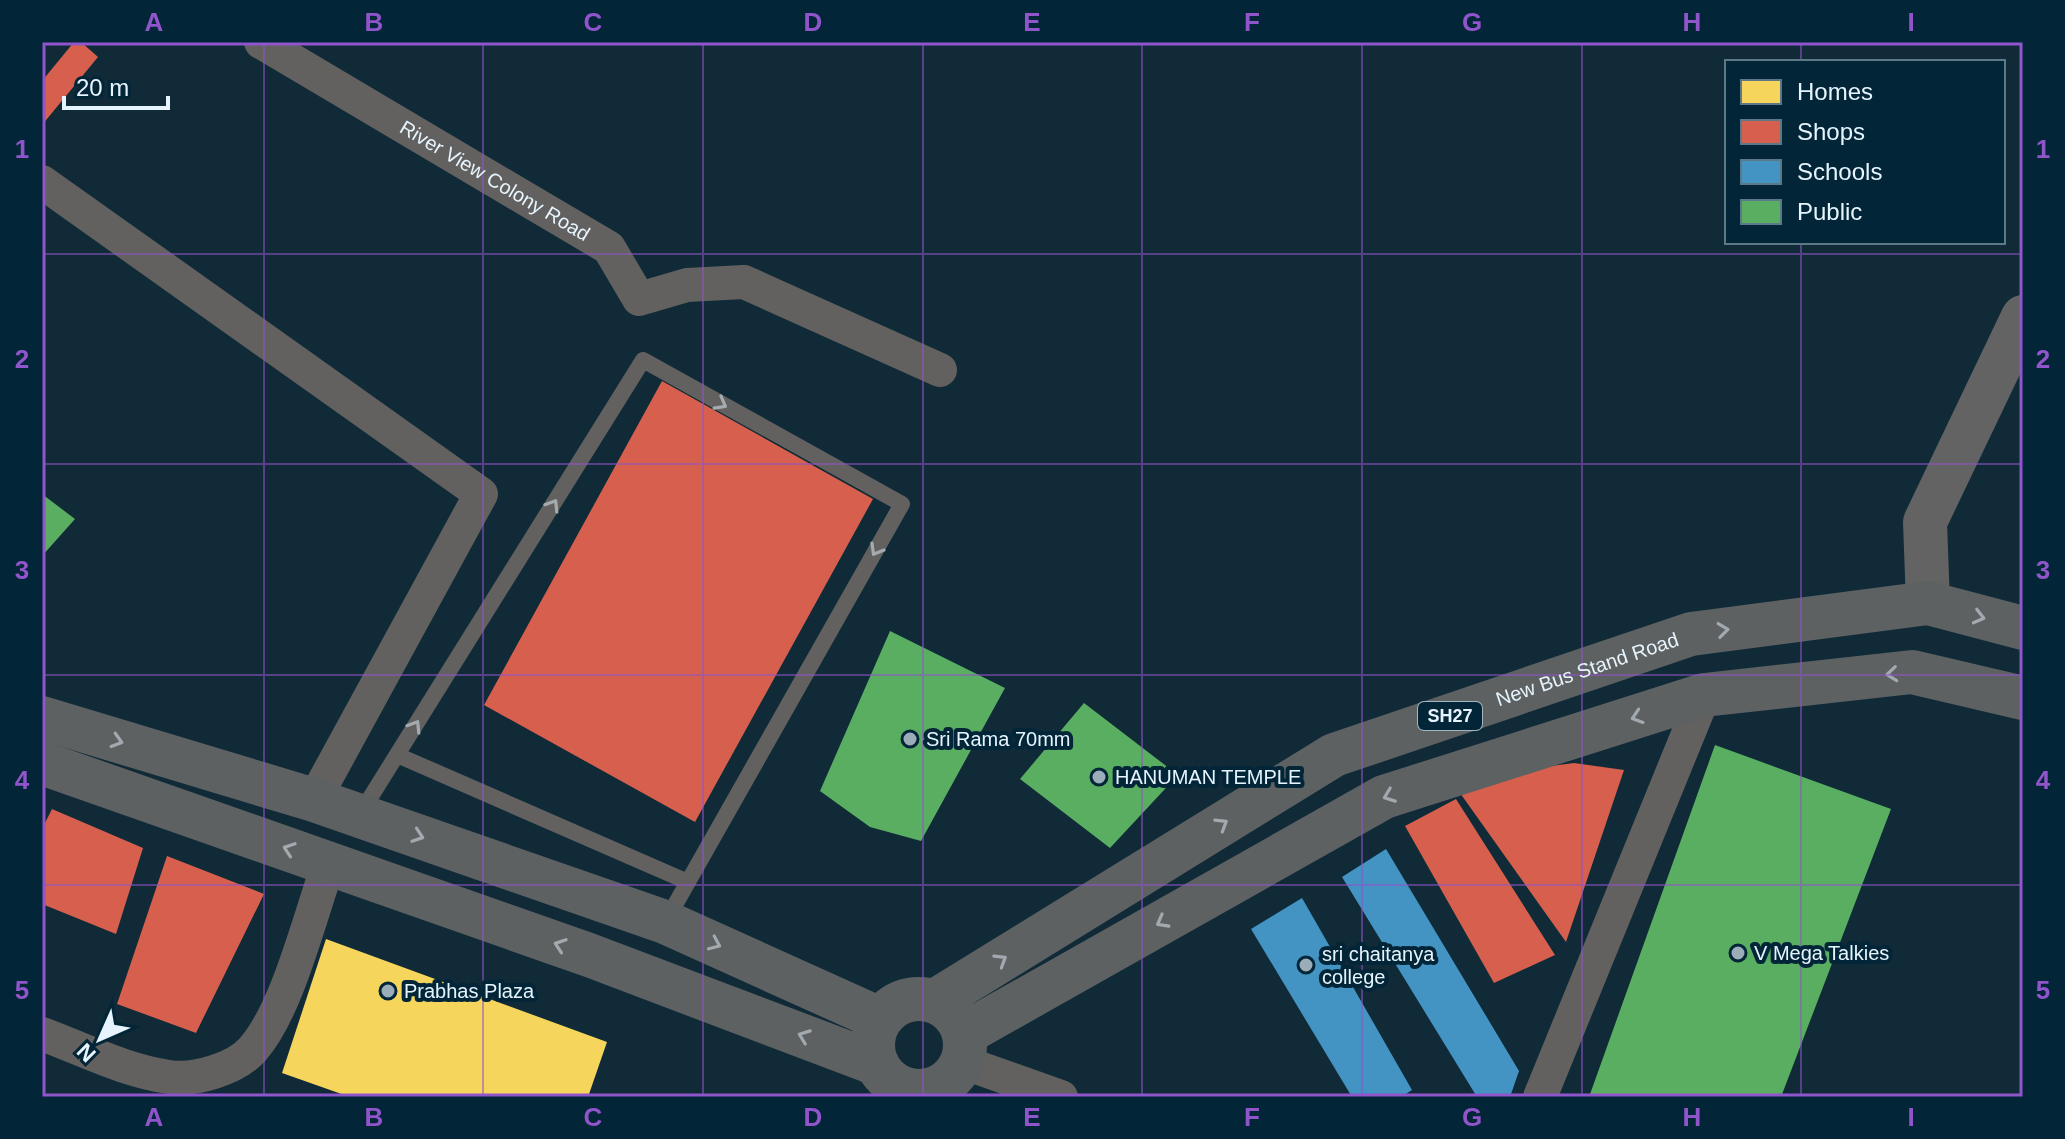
<svg xmlns="http://www.w3.org/2000/svg" width="2065" height="1139" font-family="Arial,sans-serif">
  <style>
    .homes { fill: #f6d55c }
    .shops { fill: #d6604d }
    .schools { fill: #4393c3 }
    .public { fill: #5aae61 }
    .lines { fill: none; stroke-linecap: round; stroke-linejoin: round }
    .lane { stroke: #62615f; stroke-width: 16 }
    .street { stroke: #62615f; stroke-width: 34 }
    .secondary { stroke: #626362; stroke-width: 44 }
    .primary { stroke: #5d6162; stroke-width: 44 }
    .oneway { stroke: #a4aaae }
    .oneway2 { stroke: #a2aab0 }
    .grid { fill: none; stroke: #9054cb; stroke-width: 2; stroke-opacity: 0.55 }
    .poi-dot { fill: #9badb8; stroke: #022538; stroke-width: 3 }
    .labels { text-anchor: middle; dominant-baseline: central; stroke-width: 8; stroke-linejoin: round; paint-order: stroke }
    .shield { fill: #022538; stroke: #a2b6c2; stroke-width: 2 }
    .shield-label { font-size: 18px; font-weight: bold; fill: #e6f4fd }
    .street-label { font-size: 20px; fill: #e6f4fd; stroke: #022538 }
    .poi-label { font-size: 20px; fill: #e6f4fd; stroke: #022538; text-anchor: start }
    .neatline { fill: none; stroke: #9054cb; stroke-width: 3 }
    .grid-label { font-size: 26px; text-anchor: middle; font-weight: bold; fill: #9054cb }
  </style>
  <rect width="100%" height="100%" fill="#102a38"/>
  <!-- homes -->
  <path class="homes" d="M326 939 607 1042 588 1097H350L282 1073Z"/>
  <!-- shops -->
  <path class="shops" d="M74 42H81L98 57 42 125V81Z
    M662 381 873 499 695 822 484 705Z
    M1574 763 1624 770 1566 942 1460 793 1512 771Z
    M1456 799 1555 955 1494 983 1405 826Z
    M52 809 143 848 116 934 42 904V829Z
    M167 856 264 894 196 1033 117 1004Z"/>
  <!-- schools -->
  <path class="schools" d="M1386 849 1519 1071 1510 1097H1477L1342 877Z
    M1302 898 1412 1090 1401 1097H1352L1251 929Z"/>
  <!-- public -->
  <path class="public" d="M42 494 75 519 42 556Z
    M890 631 1005 688 921 841 870 827 820 791Z
    M1084 703 1178 775 1110 848 1020 779Z
    M1715 745 1891 809 1781 1097H1589Z"/>
  <g class="lines">
    <!-- lane -->
    <path class="lane" d="M397 755 688 882
      M360 814 643 360 902 504 667 919"/>
    <!-- street -->
    <g class="street">
      <path id="s1" d="M261 42 609 248 639 299 687 285 744 282 940 370"/>
      <path d="M42 182 481 494 314 800"/>
      <path d="M42 1034C83 1049 125 1071 169 1077 194 1081 236 1069 253 1049 288 1009 310 915 329 863"/>
      <path d="M962 1062 1061 1097"/>
      <path d="M1540 1097 1704 695"/>
    </g>
    <!-- secondary -->
    <path class="secondary" d="M1928 603 1925 522 2023 317"/>
    <!-- primary -->
    <g class="primary">
      <path d="M42 718 314 800 665 922 880 1019"/>
      <path d="M42 763 589 955 877 1064"/>
      <circle cx="919" cy="1045" r="46"/>
      <path id="s2" d="M935 1001 1334 755 1691 634 1928 603 2023 628"/>
      <path d="M964 1034 1384 797 1704 695 1912 672 2023 698"/>
    </g>
  </g>
  <!-- one-way arrows -->
  <defs><path id="oneway-chevron" d="M-2-3.5L2.5 0L-2 3.5" fill="none" stroke-width="1.6" stroke-linecap="round" stroke-linejoin="round" transform="scale(2)"/></defs>
  <g class="oneway">
    <use href="#oneway-chevron" transform="translate(721 404) rotate(29)"/>
    <use href="#oneway-chevron" transform="translate(553 505) rotate(-58)"/>
    <use href="#oneway-chevron" transform="translate(876 550) rotate(120)"/>
    <use href="#oneway-chevron" transform="translate(415 726) rotate(-58)"/>
  </g>
  <g class="oneway2">
    <use href="#oneway-chevron" transform="translate(1979 617) rotate(14)"/>
    <use href="#oneway-chevron" transform="translate(1723 630) rotate(-7)"/>
    <use href="#oneway-chevron" transform="translate(1892 674) rotate(174)"/>
    <use href="#oneway-chevron" transform="translate(1637 717) rotate(162)"/>
    <use href="#oneway-chevron" transform="translate(117 741) rotate(17)"/>
    <use href="#oneway-chevron" transform="translate(1389 796) rotate(159)"/>
    <use href="#oneway-chevron" transform="translate(1222 824) rotate(-32)"/>
    <use href="#oneway-chevron" transform="translate(418 836) rotate(19)"/>
    <use href="#oneway-chevron" transform="translate(289 849) rotate(-161)"/>
    <use href="#oneway-chevron" transform="translate(1162 922) rotate(151)"/>
    <use href="#oneway-chevron" transform="translate(715 944) rotate(24)"/>
    <use href="#oneway-chevron" transform="translate(560 945) rotate(-161)"/>
    <use href="#oneway-chevron" transform="translate(1001 960) rotate(-32)"/>
    <use href="#oneway-chevron" transform="translate(804 1036) rotate(-159)"/>
  </g>
  <!-- grid -->
  <path class="grid" d="M264 42V1097M483 42V1097M703 42V1097M923 42V1097M1142 42V1097M1362 42V1097M1582 42V1097M1801 42V62M1801 242V1097M42 254H2023M42 464H2023M42 675H2023M42 885H2023"/>
  <!-- markers -->
  <g class="poi-dot">
    <circle cx="910" cy="739" r="8"/>
    <circle cx="1099" cy="777" r="8"/>
    <circle cx="1738" cy="953" r="8"/>
    <circle cx="1306" cy="965" r="8"/>
    <circle cx="388" cy="991" r="8"/>
  </g>
  <g class="labels">
    <!-- shield labels -->
    <rect class="shield" x="1418" y="702" width="64" height="28" rx="6"/>
    <g class="shield-label">
      <text x="1450" y="716">SH27</text>
    </g>
    <!-- street labels -->
    <g class="street-label">
      <text stroke="none"><textPath href="#s1" startOffset="272">River View Colony Road</textPath></text>
      <text stroke="none"><textPath href="#s2" startOffset="736">New Bus Stand Road</textPath></text>
    </g>
    <!-- poi labels -->
    <g class="poi-label">
      <text x="926" y="739">Sri Rama 70mm</text>
      <text x="1115" y="777">HANUMAN TEMPLE</text>
      <text x="1754" y="953">V Mega Talkies</text>
      <text x="1322" y="954">sri chaitanya<tspan x="1322" dy="23">college</tspan></text>
      <text x="404" y="991">Prabhas Plaza</text>
    </g>
  </g>
  <!-- border -->
  <rect width="2065" height="1139" fill="none" stroke="#022538" stroke-width="88"/>
  <!-- legend -->
  <rect x="1725" y="60" width="280" height="184" fill="#022538" stroke="#5d7887" stroke-width="2"/>
  <rect x="1741" y="80" width="40" height="24" fill="#f6d55c" stroke="#5d7887" stroke-width="2"/>
  <text x="1797" y="100" font-size="24" fill="#e6f4fd">Homes</text>
  <rect x="1741" y="120" width="40" height="24" fill="#d6604d" stroke="#5d7887" stroke-width="2"/>
  <text x="1797" y="140" font-size="24" fill="#e6f4fd">Shops</text>
  <rect x="1741" y="160" width="40" height="24" fill="#4393c3" stroke="#5d7887" stroke-width="2"/>
  <text x="1797" y="180" font-size="24" fill="#e6f4fd">Schools</text>
  <rect x="1741" y="200" width="40" height="24" fill="#5aae61" stroke="#5d7887" stroke-width="2"/>
  <text x="1797" y="220" font-size="24" fill="#e6f4fd">Public</text>
  <!-- north arrow -->
  <g transform="translate(100 1039) rotate(225)" stroke="#022538" stroke-width="6" paint-order="stroke">
  <path d="M0-6L14 30L0 20L-14 30Z" fill="#e6f4fd"/>
  <text y="-12" font-size="22" font-weight="bold" text-anchor="middle" fill="#e6f4fd">N</text>
  </g>
  <!-- scale -->
  <path d="M64 96v12h104v-12" fill="none" stroke="#e6f4fd" stroke-width="4"/>
  <text x="76" y="96" font-size="24" fill="#e6f4fd" stroke="#022538" stroke-width="6" paint-order="stroke">20 m</text>
  <rect x="44" y="44" width="1977" height="1051" class="neatline"/>
  <g class="grid-label">
    <text x="154" y="31">A</text>
    <text x="374" y="31">B</text>
    <text x="593" y="31">C</text>
    <text x="813" y="31">D</text>
    <text x="1032" y="31">E</text>
    <text x="1252" y="31">F</text>
    <text x="1472" y="31">G</text>
    <text x="1692" y="31">H</text>
    <text x="1911" y="31">I</text>
    <text x="22" y="158">1</text>
    <text x="2043" y="158">1</text>
    <text x="22" y="368">2</text>
    <text x="2043" y="368">2</text>
    <text x="22" y="579">3</text>
    <text x="2043" y="579">3</text>
    <text x="22" y="789">4</text>
    <text x="2043" y="789">4</text>
    <text x="22" y="999">5</text>
    <text x="2043" y="999">5</text>
    <text x="154" y="1126">A</text>
    <text x="374" y="1126">B</text>
    <text x="593" y="1126">C</text>
    <text x="813" y="1126">D</text>
    <text x="1032" y="1126">E</text>
    <text x="1252" y="1126">F</text>
    <text x="1472" y="1126">G</text>
    <text x="1692" y="1126">H</text>
    <text x="1911" y="1126">I</text>
  </g>
</svg>
